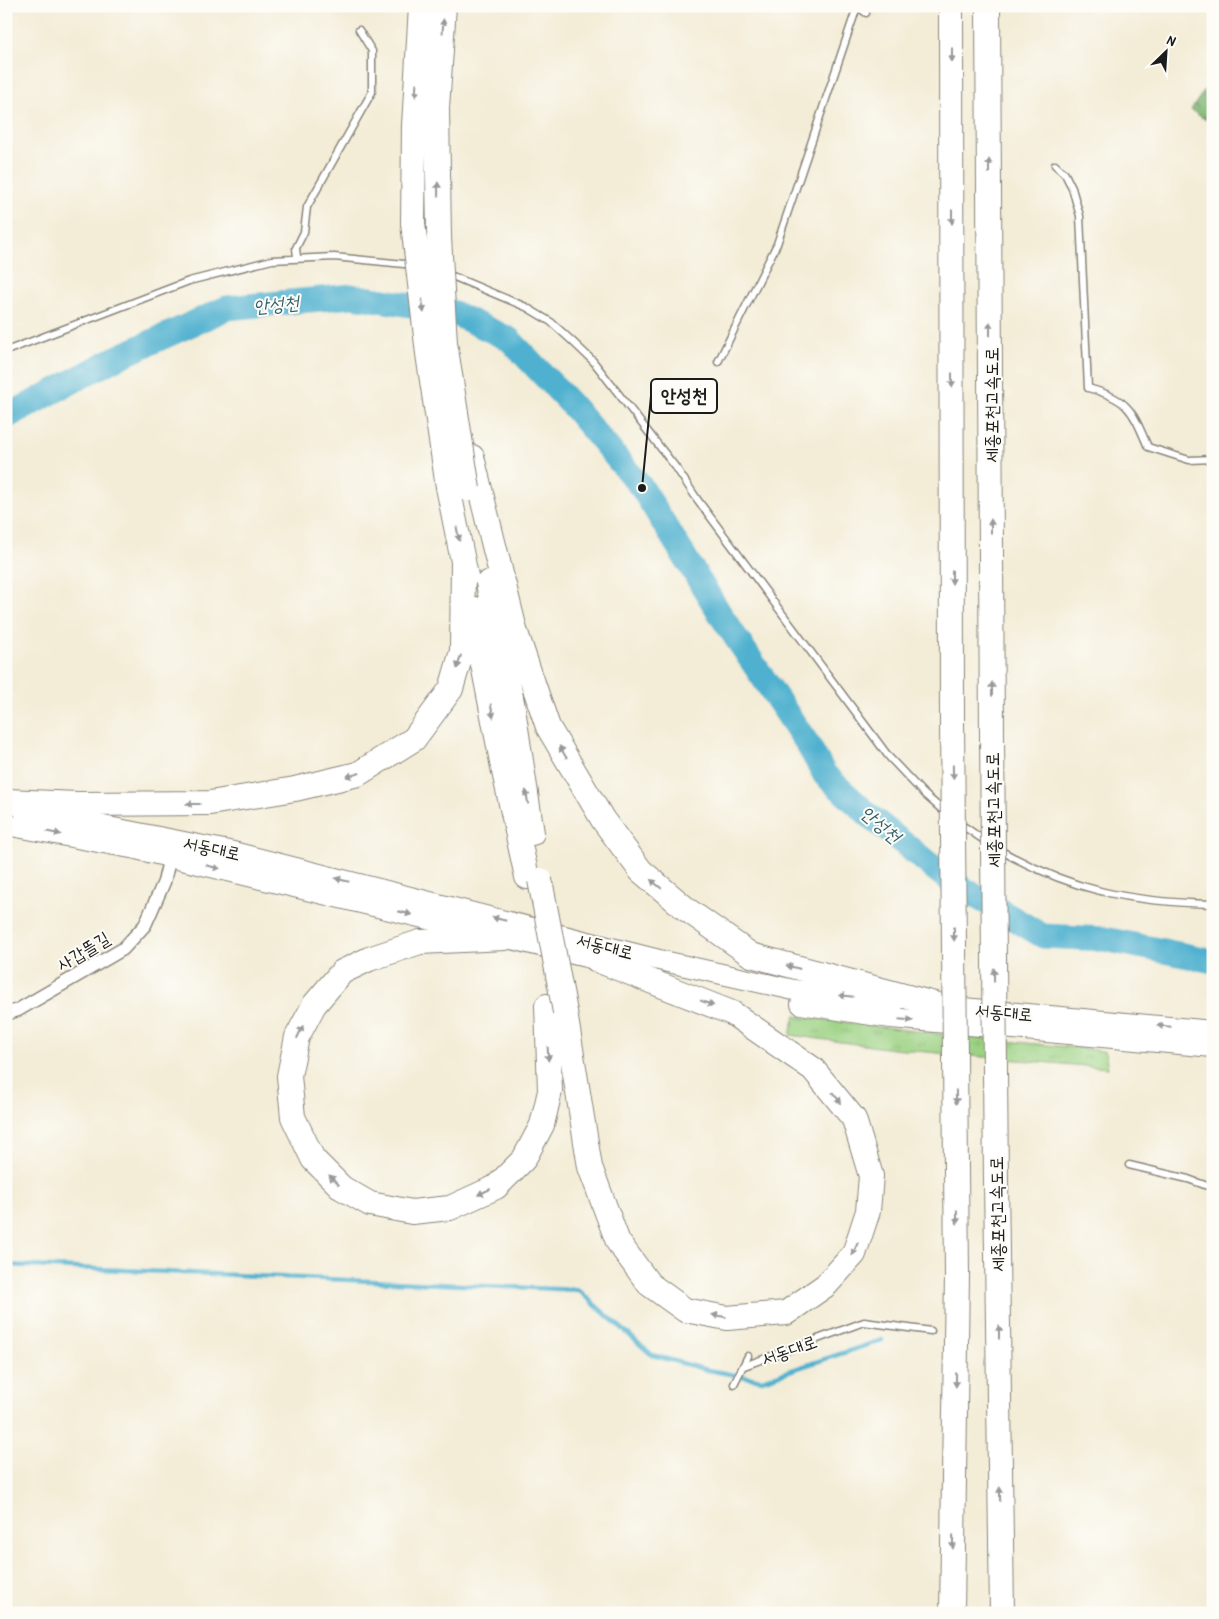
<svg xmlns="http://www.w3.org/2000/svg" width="1219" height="1619" font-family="'Patrick Hand','Poor Story',sans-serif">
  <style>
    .grass { fill: url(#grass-tufts); stroke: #5c7750 }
    .forest { fill: url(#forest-crowns); stroke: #4c6846 }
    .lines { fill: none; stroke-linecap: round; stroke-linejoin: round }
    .stream { stroke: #50b1cf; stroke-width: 4.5 }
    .river { stroke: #50b1cf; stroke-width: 25 }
    .service-casing { stroke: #888479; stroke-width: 9 }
    .minor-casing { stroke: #888479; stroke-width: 15 }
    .primary-casing { stroke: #888479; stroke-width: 22 }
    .motorway-casing { stroke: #888479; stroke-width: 26 }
    .service { stroke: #fff; stroke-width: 6 }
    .minor { stroke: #fff; stroke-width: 12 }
    .primary { stroke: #fff; stroke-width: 20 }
    .motorway { stroke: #fff; stroke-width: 24 }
    .motorway-bridge-casing { stroke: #888479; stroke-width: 26; stroke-linecap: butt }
    .motorway-bridge { stroke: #fff; stroke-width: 24 }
    .oneway { fill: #999 }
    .labels { text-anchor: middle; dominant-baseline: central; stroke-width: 4; stroke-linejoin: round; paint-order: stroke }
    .street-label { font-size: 18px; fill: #1c1c1c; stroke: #fdfcf7 }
    .water-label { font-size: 19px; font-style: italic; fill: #335f6d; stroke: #fdfcf7 }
    .leader { fill: none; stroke: #1c1c1c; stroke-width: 2 }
    .callout-dot { fill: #1c1c1c; stroke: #fdfcf7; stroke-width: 2 }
    .callout { fill: #fdfcf7; stroke: #1c1c1c; stroke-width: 2 }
    .callout-label { font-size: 19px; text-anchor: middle; font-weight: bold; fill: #1c1c1c }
  </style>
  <defs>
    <pattern id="grass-tufts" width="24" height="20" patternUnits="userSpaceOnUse" patternTransform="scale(1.25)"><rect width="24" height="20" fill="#9cd283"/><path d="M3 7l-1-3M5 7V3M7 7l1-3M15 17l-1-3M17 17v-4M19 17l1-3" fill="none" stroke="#86b471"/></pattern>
    <pattern id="forest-crowns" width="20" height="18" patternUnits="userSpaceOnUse" patternTransform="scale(1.25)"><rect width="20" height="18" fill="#7db471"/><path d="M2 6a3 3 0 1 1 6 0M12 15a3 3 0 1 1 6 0" fill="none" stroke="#66925c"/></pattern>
  </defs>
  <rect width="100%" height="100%" fill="#fdfcf7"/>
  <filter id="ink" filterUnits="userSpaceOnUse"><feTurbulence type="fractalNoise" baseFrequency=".02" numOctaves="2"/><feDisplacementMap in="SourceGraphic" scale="10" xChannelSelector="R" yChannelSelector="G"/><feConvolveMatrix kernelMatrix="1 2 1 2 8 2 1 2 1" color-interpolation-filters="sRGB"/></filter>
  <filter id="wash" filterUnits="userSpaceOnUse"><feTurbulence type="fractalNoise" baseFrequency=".0096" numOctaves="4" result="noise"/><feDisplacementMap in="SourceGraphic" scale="20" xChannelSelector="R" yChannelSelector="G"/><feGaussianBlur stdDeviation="1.12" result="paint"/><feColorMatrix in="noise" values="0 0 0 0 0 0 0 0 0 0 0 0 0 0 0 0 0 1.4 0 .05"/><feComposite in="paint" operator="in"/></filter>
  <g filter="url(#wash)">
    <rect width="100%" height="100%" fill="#f3ecd6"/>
    <!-- grass -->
    <path class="grass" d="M795 1016 946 1035 1097 1050 1105 1052 1108 1068 893 1049 790 1035Z"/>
    <!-- forest -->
    <path class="forest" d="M1213 77V113L1206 120 1191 110Z"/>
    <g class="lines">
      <!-- stream -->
      <path class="stream" d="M6 1265 578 1290 652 1355 708 1370 762 1380 882 1340"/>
      <!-- river -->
      <path class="river" d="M6 417 114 359 227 308 352 296 449 311 509 339 569 402 642 488 722 617 807 743 825 775 871 817 950 881 1043 936 1104 939 1213 961"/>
    </g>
  </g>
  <g filter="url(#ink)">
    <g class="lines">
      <defs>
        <path id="service" d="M857 6 866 13
          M1055 165 1065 174 1072 188 1080 216 1088 388C1129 399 1132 410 1148 447L1189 460 1213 459
          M297 257 296 248 304 232 307 207 372 92V51L359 30
          M445 273 526 307 551 322 572 341 593 361 677 469 697 499 889 757 924 794 947 814
          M6 351 189 281 272 260 334 257 414 265
          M718 362 777 244 857 7
          M959 823 988 843
          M998 849C1072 891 1130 902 1213 904
          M1129 1165 1188 1179 1213 1188
          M744 1366 864 1322 931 1331
          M734 1384 748 1356"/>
        <path id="minor" d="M6 1014 18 1010 123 949 145 925 164 882 171 852"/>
        <path id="primary" d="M23 810 229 851 659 960 794 990 895 1002
          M6 825 136 849 611 963
          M801 1004 891 1018 1213 1047
          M941 1006 1213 1031"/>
        <path id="motorway" d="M951 6 952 723
          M988 6 992 737
          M413 223 414 126 421 6
          M439 237 437 108 444 6
          M472 457 515 630 548 727 603 820 641 871 686 909 751 955 942 1006
          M448 487 466 576
          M488 583 512 702 532 833
          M472 608 503 767 527 877
          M6 801 77 804 210 803 295 789 358 774 414 739 451 689 462 651 463 561
          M505 938 420 942 369 959 342 972 314 1005 297 1037 289 1076 293 1117 313 1159 342 1188 370 1204 412 1212 450 1208 496 1187 524 1159 542 1125 550 1091 547 1006
          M565 1012 590 1167 618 1242 649 1284 685 1310 727 1318 786 1313 826 1285 854 1254 868 1211 871 1176 854 1119 813 1069 732 1013 597 960
          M996 1181 1002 1613
          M952 1613 957 1275 956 1169"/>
      </defs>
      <!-- service casing -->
      <use href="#service" class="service-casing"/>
      <!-- minor casing -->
      <use href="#minor" class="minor-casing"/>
      <!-- primary casing -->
      <use href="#primary" class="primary-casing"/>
      <!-- motorway casing -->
      <use href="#motorway" class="motorway-casing"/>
      <!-- service -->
      <use href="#service" class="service"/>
      <!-- minor -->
      <use href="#minor" class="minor"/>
      <!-- primary -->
      <use href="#primary" class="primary"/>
      <!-- motorway -->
      <use href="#motorway" class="motorway"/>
      <defs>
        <path id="motorway-bridge" d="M413 223 428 354 448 487
          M439 237 445 343 468 489
          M952 723 956 1169
          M992 737 996 1181
          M540 880 565 1012"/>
      </defs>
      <!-- motorway-bridge casing -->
      <use href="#motorway-bridge" class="motorway-bridge-casing"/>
      <!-- motorway-bridge -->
      <use href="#motorway-bridge" class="motorway-bridge"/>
    </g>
    <!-- one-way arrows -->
    <defs><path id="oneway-solid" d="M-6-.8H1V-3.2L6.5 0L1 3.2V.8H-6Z" transform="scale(1.25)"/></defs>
    <g class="oneway">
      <use href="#oneway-solid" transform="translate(443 26) rotate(-86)"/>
      <use href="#oneway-solid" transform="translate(952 55) rotate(90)"/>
      <use href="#oneway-solid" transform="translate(416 90) rotate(93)"/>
      <use href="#oneway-solid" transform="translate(989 166) rotate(-90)"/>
      <use href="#oneway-solid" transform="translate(438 189) rotate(-91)"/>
      <use href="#oneway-solid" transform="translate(952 217) rotate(90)"/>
      <use href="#oneway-solid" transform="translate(423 306) rotate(83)"/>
      <use href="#oneway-solid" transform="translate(990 329) rotate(-90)"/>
      <use href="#oneway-solid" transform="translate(952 380) rotate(90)"/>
      <use href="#oneway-solid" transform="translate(991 526) rotate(-90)"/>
      <use href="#oneway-solid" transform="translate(458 534) rotate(78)"/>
      <use href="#oneway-solid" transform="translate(952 577) rotate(90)"/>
      <use href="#oneway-solid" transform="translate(459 662) rotate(106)"/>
      <use href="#oneway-solid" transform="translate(992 689) rotate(-90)"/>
      <use href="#oneway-solid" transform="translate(492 711) rotate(79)"/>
      <use href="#oneway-solid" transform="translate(563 752) rotate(-121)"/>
      <use href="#oneway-solid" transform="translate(953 772) rotate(89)"/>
      <use href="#oneway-solid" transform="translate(353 775) rotate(164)"/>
      <use href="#oneway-solid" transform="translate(527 797) rotate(-99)"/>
      <use href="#oneway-solid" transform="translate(193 804) rotate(180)"/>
      <use href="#oneway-solid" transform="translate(54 833) rotate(11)"/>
      <use href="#oneway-solid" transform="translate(213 867) rotate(13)"/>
      <use href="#oneway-solid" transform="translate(342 880) rotate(-166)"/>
      <use href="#oneway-solid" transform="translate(656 884) rotate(-140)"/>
      <use href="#oneway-solid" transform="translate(405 913) rotate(14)"/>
      <use href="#oneway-solid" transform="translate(499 919) rotate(-166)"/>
      <use href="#oneway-solid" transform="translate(954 934) rotate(89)"/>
      <use href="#oneway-solid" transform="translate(793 967) rotate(-165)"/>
      <use href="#oneway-solid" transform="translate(994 975) rotate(-91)"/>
      <use href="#oneway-solid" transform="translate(846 996) rotate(-174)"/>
      <use href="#oneway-solid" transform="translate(707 1003) rotate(21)"/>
      <use href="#oneway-solid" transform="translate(906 1020) rotate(5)"/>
      <use href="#oneway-solid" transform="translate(1164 1026) rotate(-175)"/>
      <use href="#oneway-solid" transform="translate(300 1032) rotate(-65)"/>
      <use href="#oneway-solid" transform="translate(548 1054) rotate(87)"/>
      <use href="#oneway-solid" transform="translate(956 1097) rotate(89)"/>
      <use href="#oneway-solid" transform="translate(837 1098) rotate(51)"/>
      <use href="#oneway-solid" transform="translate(334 1180) rotate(-135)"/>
      <use href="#oneway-solid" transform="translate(484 1192) rotate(155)"/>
      <use href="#oneway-solid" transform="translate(957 1217) rotate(89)"/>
      <use href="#oneway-solid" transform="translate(855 1249) rotate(114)"/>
      <use href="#oneway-solid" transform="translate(719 1316) rotate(-170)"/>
      <use href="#oneway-solid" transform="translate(999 1332) rotate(-90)"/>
      <use href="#oneway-solid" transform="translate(956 1380) rotate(91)"/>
      <use href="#oneway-solid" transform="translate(1000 1494) rotate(-91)"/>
      <use href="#oneway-solid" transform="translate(953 1542) rotate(91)"/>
    </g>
  </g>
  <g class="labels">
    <!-- street labels -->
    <g class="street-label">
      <text transform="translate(991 405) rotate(-90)">세종포천고속도로</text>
      <text transform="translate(993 810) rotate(-91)">세종포천고속도로</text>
      <text transform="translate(212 848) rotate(12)">서동대로</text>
      <text transform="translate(605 946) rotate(14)">서동대로</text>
      <text transform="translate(83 951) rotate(-31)">사갑뜰길</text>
      <text transform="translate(1004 1012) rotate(5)">서동대로</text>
      <text transform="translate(997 1214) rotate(-91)">세종포천고속도로</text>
      <text transform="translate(789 1350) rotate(-20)">서동대로</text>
    </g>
    <!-- water labels -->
    <g class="water-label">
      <text transform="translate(276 304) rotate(-6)">안성천</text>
      <text transform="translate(881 824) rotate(40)">안성천</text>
    </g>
  </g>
  <!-- callouts -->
  <path class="leader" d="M642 488L651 396"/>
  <circle class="callout-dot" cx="642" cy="488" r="5"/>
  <rect class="callout" x="651" y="379" width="66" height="34" rx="5"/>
  <g class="callout-label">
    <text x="684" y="402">안성천</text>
  </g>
  <!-- margin -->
  <rect width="1219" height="1619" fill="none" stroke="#fdfcf7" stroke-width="25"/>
  <!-- north arrow -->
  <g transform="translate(1166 52) rotate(25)" stroke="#fdfcf7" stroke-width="4" paint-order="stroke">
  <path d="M0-4L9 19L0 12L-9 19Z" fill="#1c1c1c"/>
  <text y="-8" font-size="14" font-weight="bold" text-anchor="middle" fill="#1c1c1c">N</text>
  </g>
</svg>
